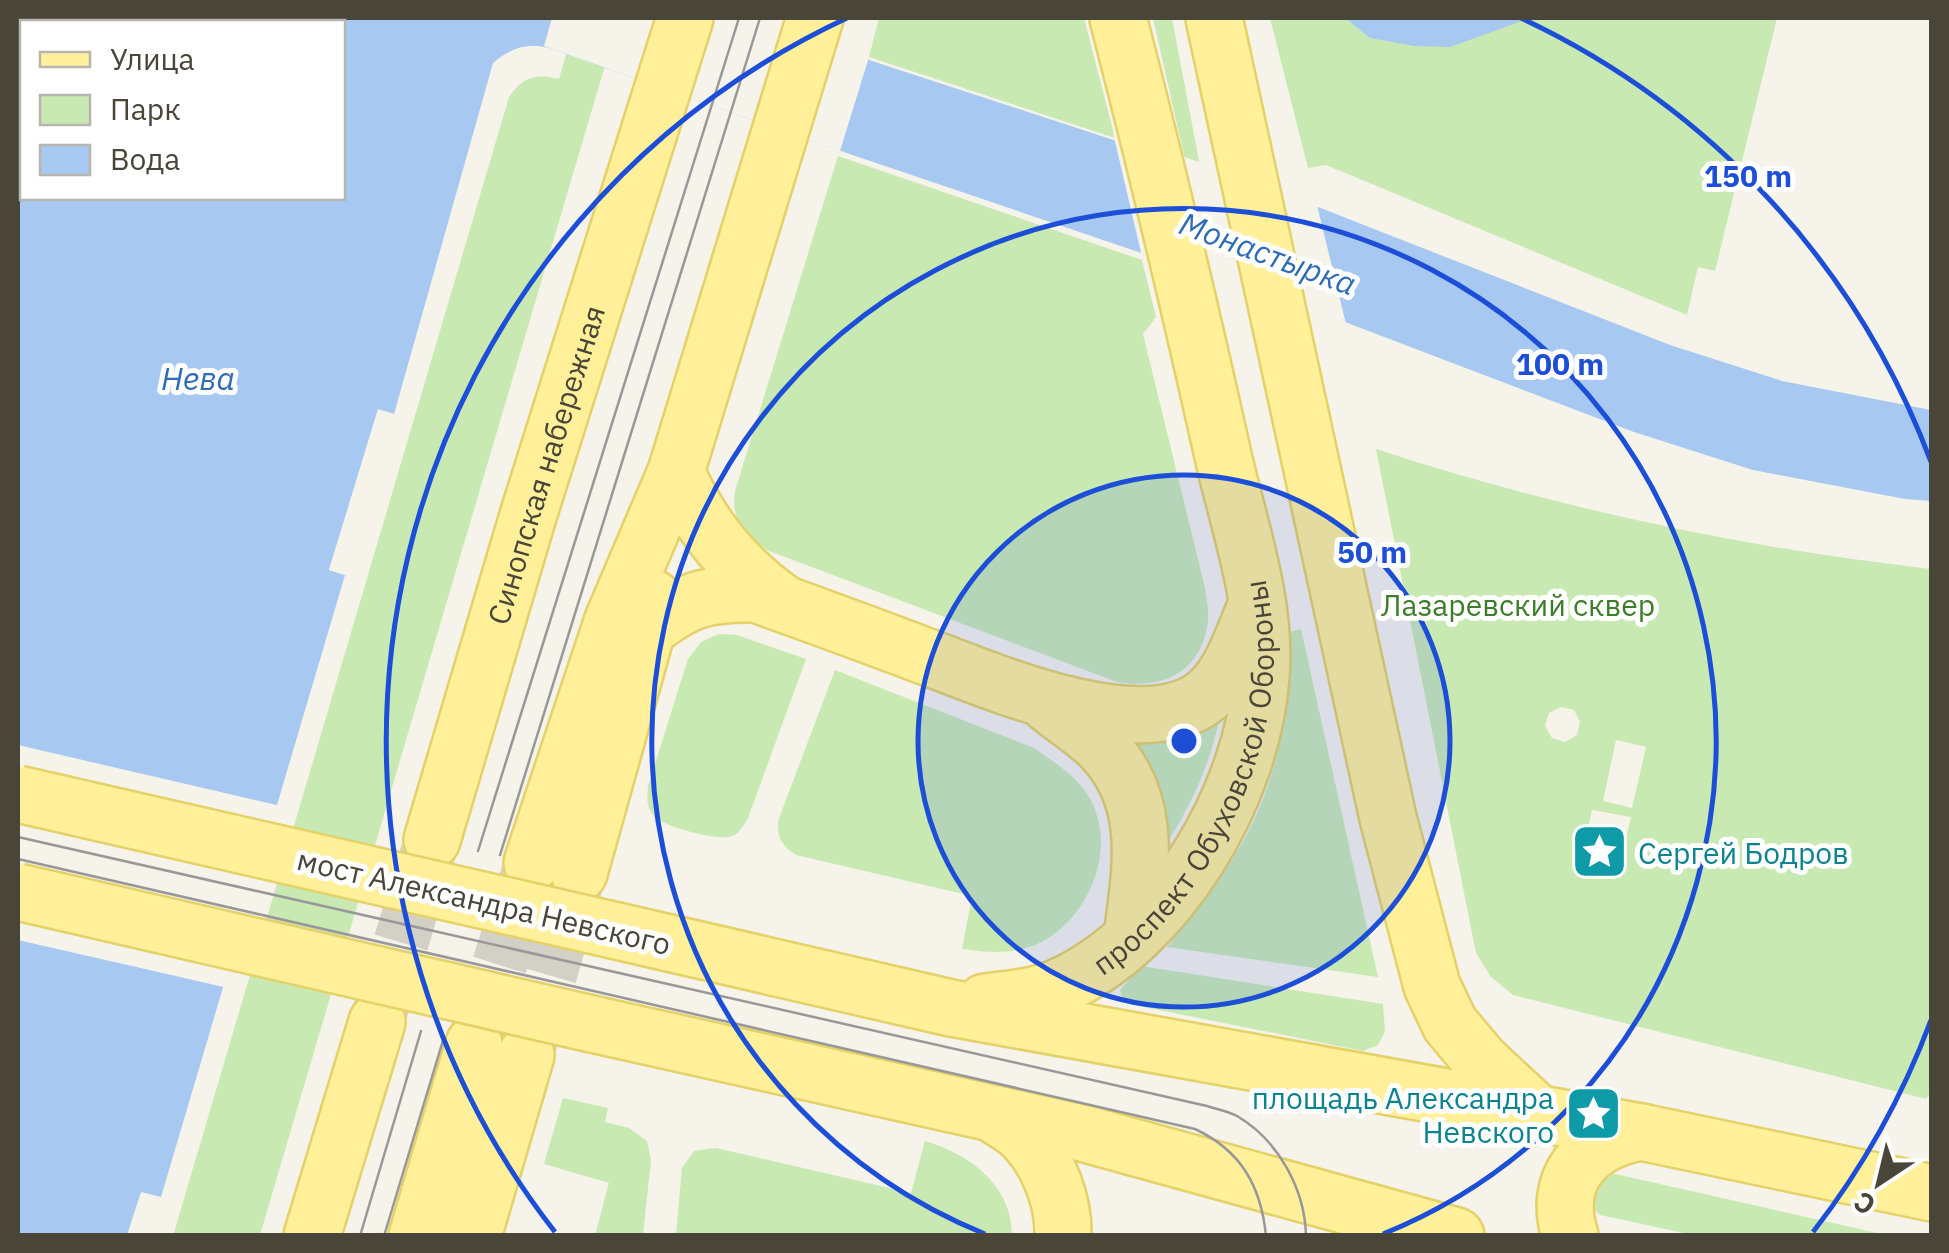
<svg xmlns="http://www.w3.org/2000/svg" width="1949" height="1253" font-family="'IBM Plex Sans',sans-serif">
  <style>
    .green { fill: #c9e9b3; fill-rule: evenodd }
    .water { fill: #a6c8f1; fill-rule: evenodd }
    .pier { fill: #f5f3ea }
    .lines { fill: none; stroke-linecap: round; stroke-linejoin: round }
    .major-tunnel { stroke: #d3d0c6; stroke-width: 55; stroke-dasharray: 55 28; stroke-linecap: butt }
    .major-casing { stroke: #e5d168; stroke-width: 60 }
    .major { stroke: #fff099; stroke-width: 55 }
    .tram { stroke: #989898; stroke-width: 2.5 }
    .major-bridge-casing { stroke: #e5d168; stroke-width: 60; stroke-linecap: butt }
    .major-bridge { stroke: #fff099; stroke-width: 55 }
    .ring { fill: none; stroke: #1d4ed8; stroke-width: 5 }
    .labels { text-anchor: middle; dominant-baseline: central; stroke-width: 10; stroke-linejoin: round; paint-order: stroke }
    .street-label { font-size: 30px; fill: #494538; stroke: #fff }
    .park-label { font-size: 30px; fill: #3d7c2a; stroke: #fff }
    .culture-label { font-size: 30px; fill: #0d838f; stroke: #fff; text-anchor: start }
    .water-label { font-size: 32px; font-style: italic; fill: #2f6bb7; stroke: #fff }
    .centre { fill: #1d4ed8; stroke: #fff; stroke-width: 5 }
    .ring-label { font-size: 30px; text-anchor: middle; font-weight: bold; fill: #1d4ed8; stroke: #fff; stroke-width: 10; stroke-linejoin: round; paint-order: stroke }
  </style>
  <rect width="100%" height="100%" fill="#f5f3ea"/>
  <!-- green -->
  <path class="green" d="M577 18H619L260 1235 173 1236 509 97C523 77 535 73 559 79Z
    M879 18H1084L1115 138 869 57Z
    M1153 18H1172L1205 193 1193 196Z
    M1270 18H1777L1715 271 1698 267 1687 315 1326 165 1308 168Z
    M838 156 1142 260 1156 317 1143 334 1205 588C1206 598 1209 610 1208 620 1203 671 1164 690 1117 682L769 551C743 535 731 522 735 491Z
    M1376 449C1556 508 1744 548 1931 569L1932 1090 1926 1099 1513 995 1491 977 1476 953ZM1561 707 1574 710 1580 722 1577 735 1565 742 1552 738 1545 726 1549 713ZM1616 740 1646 747 1632 808 1603 801ZM1592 810 1631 817 1622 856 1584 848Z
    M1301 629 1378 977 1167 947C1256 843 1289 772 1290 632Z
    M719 634 737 635 806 659 748 818C744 825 740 833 732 836 720 842 665 827 655 817 646 808 647 798 648 786L688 659 701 642Z
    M835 670 1034 748C1051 760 1069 771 1082 787 1121 835 1095 911 1045 940 1019 955 990 953 962 949L972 896 796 855C782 845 777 839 778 821Z
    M1220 717C1209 769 1189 809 1161 853L1122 742Z
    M1141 966 1383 1004 1385 1032 1378 1045 1363 1051 1129 1004 1123 1001 1120 990Z
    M563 1098 608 1108 605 1122 629 1128 647 1141 651 1160 643 1235H595L609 1183 544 1164Z
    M925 1141C969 1154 1012 1185 1012 1235H676L682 1168 694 1151 716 1148 911 1193Z
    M1611 1173 1886 1235H1693L1600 1215 1590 1205 1595 1178Z"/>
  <!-- water -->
  <path class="water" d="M18 18H741L1318 207 1670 345 1782 381 1931 410V501L1905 499 1753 470 1634 432 1345 322 829 147 555 50C530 41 512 47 493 63L394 414 378 410 329 570 345 575 161 1197 141 1192 127 1235H18ZM22 22H342V198H22Z
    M1345 18H1530L1450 47 1414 46 1370 38Z"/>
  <!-- pier -->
  <path class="pier" d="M552 18H741L869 57 840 151 544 46Z
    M1113 133 1316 201 1347 328 1143 261Z
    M378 409 394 414 392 419 381 415 335 567 347 571 345 575 329 570Z
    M18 745 281 806 228 988 18 940Z"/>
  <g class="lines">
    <!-- major-tunnel -->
    <path class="major-tunnel" d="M377 1022 431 843
      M474 1044 531 866
      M526 1055 578 876"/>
    <defs>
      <g id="major">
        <path d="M1214 18 1388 818 1432 986 1450 1024 1481 1061 1538 1114"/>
        <path d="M676 472C701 527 734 568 783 603"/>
        <path d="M647 630C686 599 706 593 756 594 809 613 861 632 914 652 985 678 1128 743 1199 701 1229 682 1241 642 1254 611"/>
        <path d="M1048 704C1064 717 1083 729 1098 743 1155 798 1141 868 1132 937"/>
        <path id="s1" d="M432 840 528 516 685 18"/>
        <path d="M532 863 613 620 676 472 815 18"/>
        <path d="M579 873 647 630 653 598"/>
        <path d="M617 931 951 1008 1641 1132 1932 1193"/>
        <path id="s2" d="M985 1002C1009 999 1036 997 1059 987 1170 937 1253 794 1261 676 1267 605 1240 529 1224 460 1191 312 1156 164 1118 18"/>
        <path d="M592 1024 1086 1134 1456 1236"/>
        <path d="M993 1114C1003 1121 1018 1128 1026 1138 1049 1163 1064 1202 1063 1236"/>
        <path d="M312 1236 377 1022"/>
        <path d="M417 1236 474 1044"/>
        <path d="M473 1236 526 1055"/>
        <path d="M1570 1236C1552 1178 1586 1142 1641 1132"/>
      </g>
    </defs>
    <!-- major casing -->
    <use href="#major" class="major-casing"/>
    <!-- major -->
    <use href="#major" class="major"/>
    <!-- tram -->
    <path class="tram" d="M18 837 1207 1106C1216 1109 1228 1111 1237 1116 1278 1140 1305 1189 1306 1236
      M478 851 739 18
      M500 855 760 18
      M18 859 1195 1129C1240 1150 1261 1185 1266 1236
      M360 1236 421 1031
      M384 1236 444 1037"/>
    <defs>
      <path id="major-bridge" d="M18 794 617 931
        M18 892 592 1024"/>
    </defs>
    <!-- major-bridge casing -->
    <use href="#major-bridge" class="major-bridge-casing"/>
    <!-- major-bridge -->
    <use href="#major-bridge" class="major-bridge"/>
  </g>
  <!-- distance rings -->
  <circle cx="1184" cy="741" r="266" fill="#1d4ed8" fill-opacity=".12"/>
  <g class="ring">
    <circle cx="1184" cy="741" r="266"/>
    <path d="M985 1234A532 532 0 1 1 1383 1234"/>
    <path d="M1931 1020A798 798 0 0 1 1813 1232M555 1232A798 798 0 0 1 847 18M1521 18A798 798 0 0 1 1931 462"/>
  </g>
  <!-- icons -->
  <defs>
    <symbol id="sight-square" viewBox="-11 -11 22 22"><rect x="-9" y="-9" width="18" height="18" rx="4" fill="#0f9aa8" stroke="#fff"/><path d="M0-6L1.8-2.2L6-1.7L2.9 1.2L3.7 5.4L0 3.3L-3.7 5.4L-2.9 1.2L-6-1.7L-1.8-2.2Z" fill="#fff"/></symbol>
  </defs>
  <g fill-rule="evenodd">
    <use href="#sight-square" x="1568" y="820" width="63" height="63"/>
    <use href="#sight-square" x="1562" y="1082" width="63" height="63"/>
  </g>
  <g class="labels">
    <!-- street labels -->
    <g class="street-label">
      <text stroke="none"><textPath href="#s1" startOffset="392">Синопская набережная</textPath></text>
      <text stroke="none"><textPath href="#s2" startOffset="338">проспект Обуховской Обороны</textPath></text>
      <text transform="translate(484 901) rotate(13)">мост Александра Невского</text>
    </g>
    <!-- park labels -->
    <g class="park-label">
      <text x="1518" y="604">Лазаревский сквер</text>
    </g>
    <!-- culture labels -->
    <g class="culture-label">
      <text x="1638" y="852">Сергей Бодров</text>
      <text x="1554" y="1097" text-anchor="end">площадь Александра<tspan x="1554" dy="34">Невского</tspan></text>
    </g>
    <!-- water labels -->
    <g class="water-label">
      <text transform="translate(1268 253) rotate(20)">Монастырка</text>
      <text x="198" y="378">Нева</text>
    </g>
  </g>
  <circle cx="1184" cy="741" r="15" class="centre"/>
  <g class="ring-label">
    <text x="1748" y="187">150 m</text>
    <text x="1560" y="375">100 m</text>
    <text x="1372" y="563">50 m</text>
  </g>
  <!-- border -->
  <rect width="1949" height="1253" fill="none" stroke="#494538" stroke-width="40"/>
  <!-- legend -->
  <rect x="20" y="20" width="325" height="180" fill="#ffffff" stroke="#b6b5af" stroke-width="2.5"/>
  <rect x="40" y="52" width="50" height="15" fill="#fff099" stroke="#b6b5af" stroke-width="2.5"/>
  <text x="110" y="70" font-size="30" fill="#494538">Улица</text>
  <rect x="40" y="95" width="50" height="30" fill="#c9e9b3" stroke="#b6b5af" stroke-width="2.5"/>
  <text x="110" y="120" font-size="30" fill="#494538">Парк</text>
  <rect x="40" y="145" width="50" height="30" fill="#a6c8f1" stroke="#b6b5af" stroke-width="2.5"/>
  <text x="110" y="170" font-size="30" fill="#494538">Вода</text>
  <!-- north arrow -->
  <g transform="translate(1879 1183) rotate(215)" stroke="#ffffff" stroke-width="8" paint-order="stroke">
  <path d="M0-8L18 38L0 25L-18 38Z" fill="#494538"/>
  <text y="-15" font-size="28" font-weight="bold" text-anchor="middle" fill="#494538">С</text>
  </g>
</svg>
